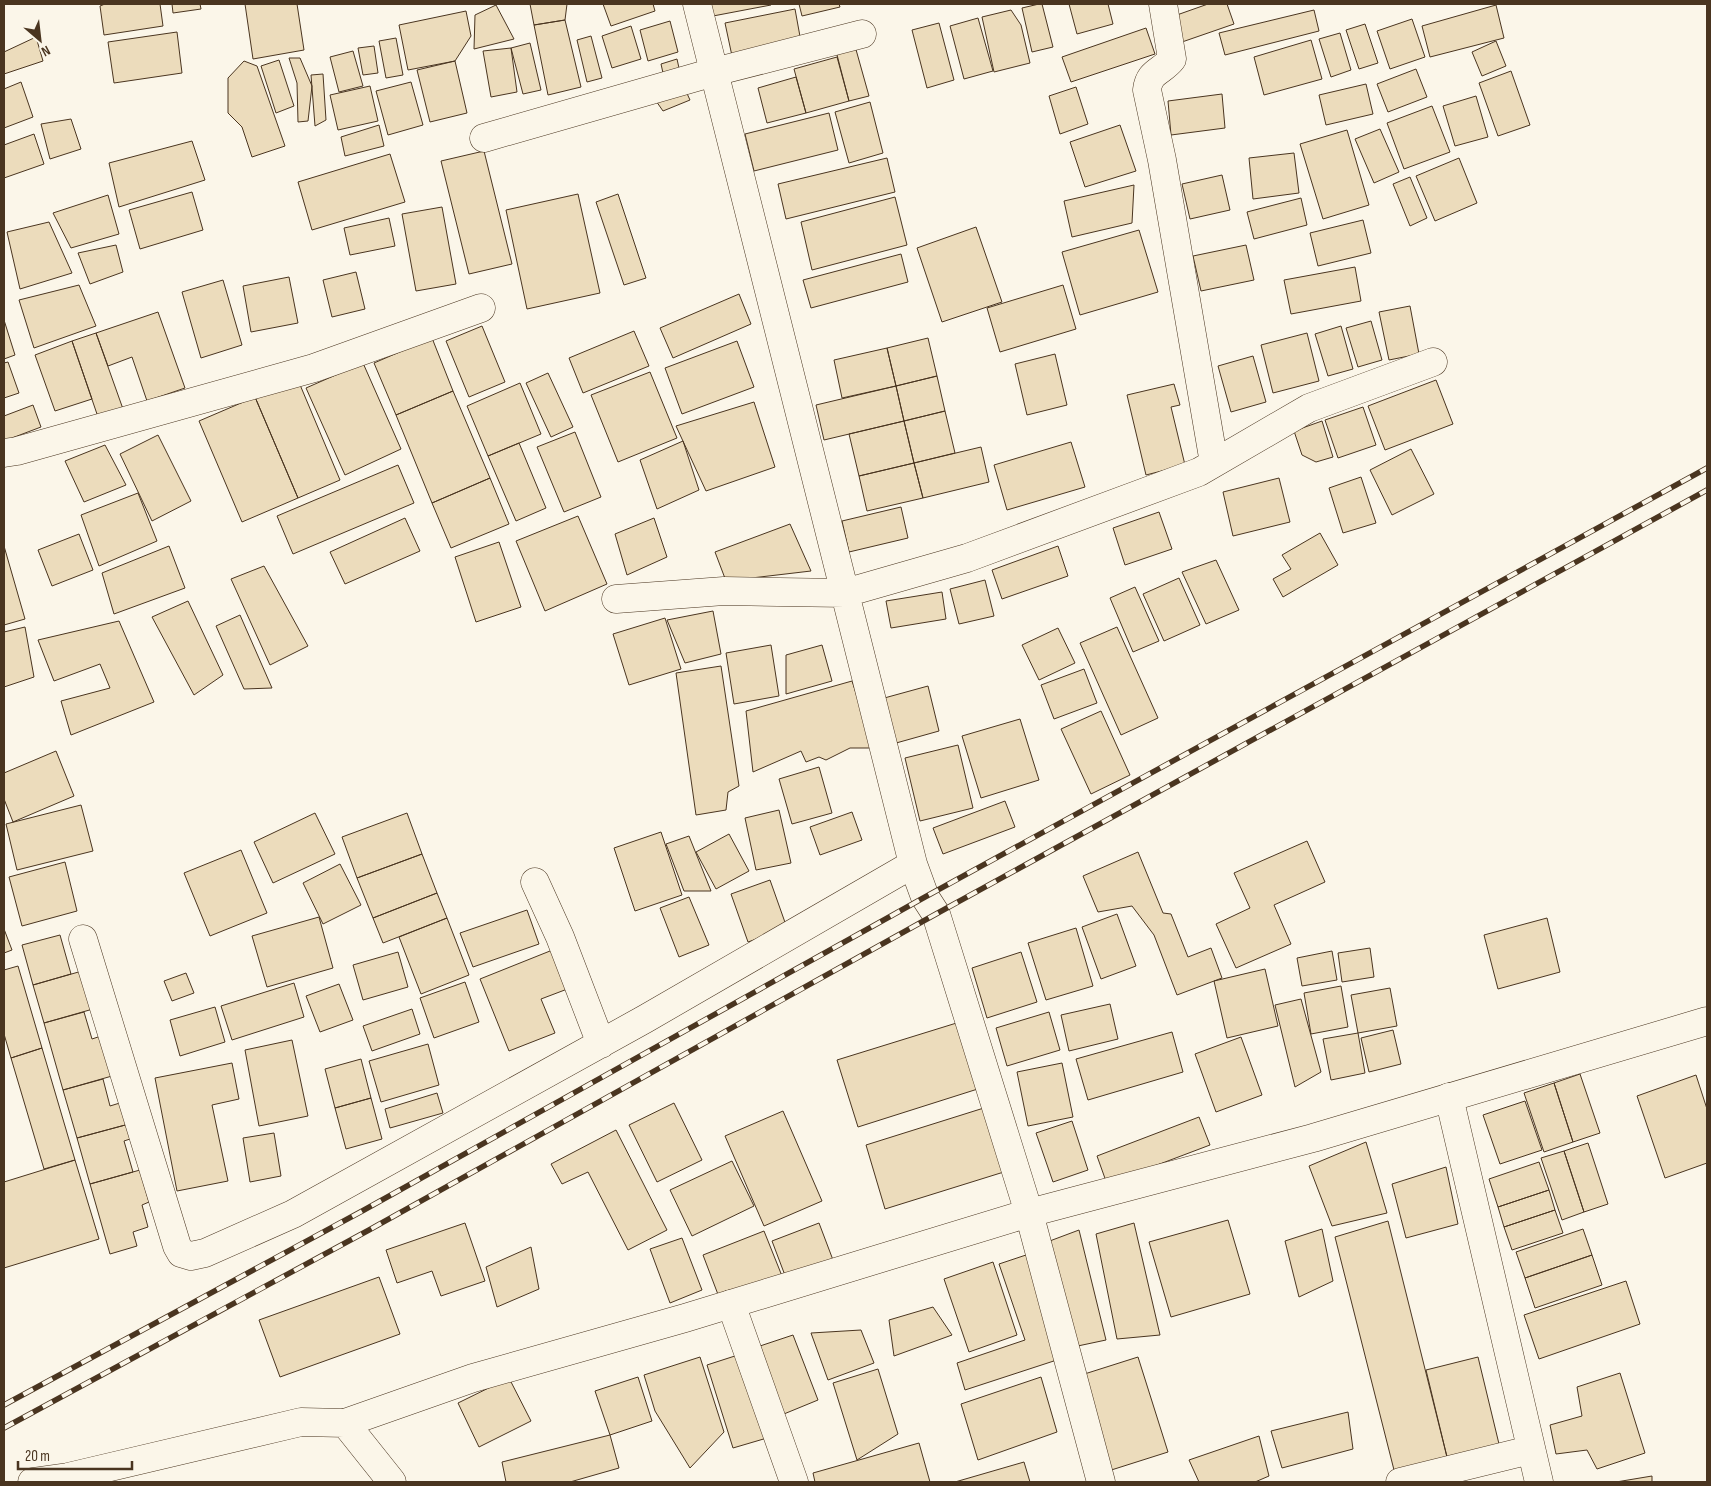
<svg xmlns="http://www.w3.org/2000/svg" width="1711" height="1486" font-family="'Sofia Sans Condensed',sans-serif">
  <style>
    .building { fill: #ecdcbc; stroke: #4a3520 }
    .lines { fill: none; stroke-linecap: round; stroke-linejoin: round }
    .minor-casing { stroke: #4a3520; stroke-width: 29 }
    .tertiary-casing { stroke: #4a3520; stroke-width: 29 }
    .secondary-casing { stroke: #4a3520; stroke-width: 29 }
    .minor { stroke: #fbf6e9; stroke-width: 28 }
    .tertiary { stroke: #fbf6e9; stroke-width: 28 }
    .secondary { stroke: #fbf6e9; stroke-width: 28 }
    .rail-casing { stroke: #4a3520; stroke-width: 5.5 }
    .rail { stroke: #fbf6e9; stroke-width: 4; stroke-dasharray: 11; stroke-linecap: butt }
  </style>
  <rect width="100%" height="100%" fill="#fbf6e9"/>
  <!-- building -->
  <path class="building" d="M105 4H160L163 26 104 35 100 6Z
    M172 4H200L201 9 173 13Z
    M245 4H297L304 50 253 59Z
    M530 4H567L565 20 534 25Z
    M603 4H653L655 11 611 26Z
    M711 4H771V5L713 16Z
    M799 4H839L840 7 802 16Z
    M1039 4H1042L1053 47 1032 52 1022 8Z
    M1069 4H1108L1113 24 1077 34Z
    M1208 4H1227L1234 24 1182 42 1174 16Z
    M496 5 514 39 474 49 475 15Z
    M1496 5 1504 38 1430 57 1422 26Z
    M795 9 801 42 732 56 725 23Z
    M1011 10 1021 25 1030 63 994 72 982 17Z
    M1314 10 1319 31 1225 55 1219 33Z
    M466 11 471 36 455 61 408 70 399 25Z
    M978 18 993 71 964 79 950 26Z
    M1412 19 1425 57 1390 69 1377 31Z
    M565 20 581 87 548 95 534 25Z
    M670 21 678 52 648 61 640 30Z
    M939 23 954 80 927 88 912 30Z
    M1365 24 1378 63 1359 69 1346 30Z
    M631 26 641 59 612 68 602 36Z
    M1146 28 1155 54 1071 82 1062 57Z
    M177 32 182 73 114 83 108 42Z
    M1340 33 1351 70 1331 77 1319 39Z
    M591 36 602 78 587 82 577 40Z
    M36 37 43 61 4 74V52Z
    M396 38 403 75 386 78 379 41Z
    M1311 40 1322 79 1264 95 1254 57Z
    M1496 41 1506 66 1482 76 1472 52Z
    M530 43 541 90 523 94 511 48Z
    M374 46 378 73 363 75 358 48Z
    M855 46 869 96 849 101 836 51Z
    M511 48 517 92 491 97 483 51Z
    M353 51 363 86 339 92 330 57Z
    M837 57 849 101 806 113 794 69Z
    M289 58H300L312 86 308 121 298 122 297 83Z
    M677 59 679 68 663 73 661 64Z
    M279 60 294 106 276 113 261 66Z
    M244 61 257 66 285 146 252 157 242 127 228 113V78Z
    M455 61 467 113 430 122 417 70Z
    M1416 69 1427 97 1388 112 1377 84Z
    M1511 71 1530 125 1498 136 1479 83Z
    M323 74 326 120 315 126 311 75Z
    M796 77 806 113 767 123 758 88Z
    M21 82 33 117 4 128V89Z
    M411 82 423 125 388 135 376 91Z
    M1366 84 1373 114 1326 125 1319 95Z
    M370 86 378 121 338 130 330 95Z
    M684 87 690 100 663 111 654 98Z
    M1076 87 1088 124 1060 134 1049 96Z
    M1222 94 1225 128 1171 135 1168 101Z
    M1476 96 1488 137 1455 146 1443 106Z
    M870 102 883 153 849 163 835 112Z
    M1432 106 1450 152 1404 169 1387 123Z
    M829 113 838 150 754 171 745 134Z
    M71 119 81 149 50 159 41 124Z
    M379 125 384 146 345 156 341 137Z
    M1120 125 1136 171 1085 187 1070 142Z
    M1380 129 1399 172 1374 183 1355 139Z
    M1347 130 1369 205 1323 219 1300 144Z
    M34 134 44 164 4 178V145Z
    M192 141 205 180 119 207 109 163Z
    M484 151 512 264 469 274 441 161Z
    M1294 153 1299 193 1253 199 1249 158Z
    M390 154 405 202 312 230 298 182Z
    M887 158 895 192 786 219 778 184Z
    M1459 158 1477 203 1435 221 1416 176Z
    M1222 175 1230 210 1190 219 1182 184Z
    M1410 177 1427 218 1410 226 1393 184Z
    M1134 185 1132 223 1072 237 1064 201Z
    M192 192 203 230 140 249 129 210Z
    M578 194 600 293 527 309 506 210Z
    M618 194 646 278 624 285 596 202Z
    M108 195 119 234 71 248 53 213Z
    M895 197 907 245 812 270 801 222Z
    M1301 198 1307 225 1254 239 1247 212Z
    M442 207 456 284 416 291 402 214Z
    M389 218 395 246 350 255 344 228Z
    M1363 220 1371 253 1318 266 1310 233Z
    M49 222 72 273 20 289 7 232Z
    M976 227 1002 302 942 322 917 248Z
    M1139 230 1158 292 1080 315 1062 252Z
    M116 245 123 272 90 284 78 253Z
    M1246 245 1254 280 1201 291 1193 256Z
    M901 254 908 282 811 308 803 280Z
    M1355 267 1361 301 1291 314 1284 280Z
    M356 272 365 309 332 317 323 280Z
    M289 277 298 323 251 332 243 286Z
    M223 280 242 345 201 358 182 292Z
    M79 285 96 326 34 348 19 300Z
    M1063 285 1076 329 1000 352 987 308Z
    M739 294 751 324 673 358 660 328Z
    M1410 306 1419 354 1389 360 1379 312Z
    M158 312 185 388 147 401 132 357 108 366 96 333Z
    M4 320 15 355 4 359Z
    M1371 321 1382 360 1358 367 1346 328Z
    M482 326 505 382 469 397 446 341Z
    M1341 326 1353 369 1328 376 1315 334Z
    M634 331 649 366 583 393 569 358Z
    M96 333 123 409 98 417 72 341Z
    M1307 333 1319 381 1273 393 1261 345Z
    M432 338 453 391 396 415 374 363Z
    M928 338 937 376 896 386 887 348Z
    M72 341 92 399 55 411 35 355Z
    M737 341 754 387 682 414 665 368Z
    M887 348 896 386 842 398 834 360Z
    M1055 354 1067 405 1027 415 1015 364Z
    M1253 356 1266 402 1231 412 1218 366Z
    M8 362 19 393 4 398V363Z
    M363 363 401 449 345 475 306 388Z
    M650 372 677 438 618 462 591 395Z
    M548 373 573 427 551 437 526 383Z
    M937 376 945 411 904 421 896 386Z
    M298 380 340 480 298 498 255 397Z
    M1436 380 1453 424 1385 450 1368 406Z
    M520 383 541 434 488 456 467 406Z
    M1174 384 1180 405 1171 407 1185 465 1146 475 1127 395Z
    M896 386 904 421 824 440 816 405Z
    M453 391 490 478 432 503 396 415Z
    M255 397 298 498 242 522 199 421Z
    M754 402 775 467 706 491 676 426Z
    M33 405 41 427 4 441V416Z
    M1363 407 1376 445 1338 458 1325 420Z
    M945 411 955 453 914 463 904 421Z
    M904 421 914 463 859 476 849 434Z
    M1322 421 1333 457 1316 462 1302 455 1294 431Z
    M575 432 601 497 564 512 537 447Z
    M158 435 191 501 152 521 120 454Z
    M683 441 699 490 657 509 640 460Z
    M1071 442 1085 487 1007 510 994 465Z
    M519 443 546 508 516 521 488 456Z
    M105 445 126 485 84 502 65 461Z
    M981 447 989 482 923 498 914 463Z
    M1411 449 1434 494 1392 515 1370 470Z
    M914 463 923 498 867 511 859 476Z
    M398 465 414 503 293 554 277 516Z
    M1361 477 1376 523 1343 533 1329 488Z
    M490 478 509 524 451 548 432 503Z
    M1279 478 1290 522 1233 536 1223 492Z
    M138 493 157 541 99 566 81 515Z
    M901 507 908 538 849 552 842 521Z
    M1159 512 1172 549 1125 565 1113 528Z
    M578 516 607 584 545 611 516 541Z
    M405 518 420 551 345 584 330 552Z
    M654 518 667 557 627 575 615 534Z
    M790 524 811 571 726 581 715 552Z
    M1320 533 1338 565 1283 597 1273 579 1291 569 1282 555Z
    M79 534 93 570 52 586 38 550Z
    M499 542 521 607 476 622 455 557Z
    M4 546 25 619 4 625Z
    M169 546 185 588 114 614 102 573Z
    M1058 546 1068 576 1002 599 992 570Z
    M1216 560 1239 610 1206 624 1182 572Z
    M264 566 308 646 270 665 231 579Z
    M1179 578 1200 625 1164 641 1143 594Z
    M985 580 994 616 959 624 950 589Z
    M1135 587 1159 641 1133 652 1110 598Z
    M942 592 946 619 891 628 886 601Z
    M188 601 223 675 194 695 152 617Z
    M713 611 721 654 685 663 667 620Z
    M240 615 272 688 244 689 216 626Z
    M665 618 681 669 629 685 613 634Z
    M119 621 154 702 71 735 61 701 110 688 100 664 54 681 38 640Z
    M25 627 34 677 4 687V632Z
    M1117 627 1158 718 1121 735 1080 643Z
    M1058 628 1075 663 1039 680 1022 645Z
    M771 645 779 696 734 704 726 653Z
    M822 645 832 681 786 694V655Z
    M721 666 739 786 728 792 726 810 696 815 676 673Z
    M1084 669 1097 703 1054 719 1041 685Z
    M852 681 874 748H850L826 760 819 757 806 762 801 751 753 772 746 711Z
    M928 686 939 731 889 745 877 700Z
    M1101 711 1130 775 1091 794 1061 729Z
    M1020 719 1039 780 981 798 962 736Z
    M958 745 973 808 920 821 905 758Z
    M56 751 74 796 13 822 4 799V773Z
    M819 767 832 813 792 824 779 779Z
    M1005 801 1015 827 943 854 933 828Z
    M81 805 93 851 17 870 6 824Z
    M779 810 791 863 756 870 745 818Z
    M852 812 862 840 820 855 810 827Z
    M315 813 335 854 273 883 254 842Z
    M407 813 422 854 357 878 342 837Z
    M661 832 682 895 635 911 614 848Z
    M729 834 749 871 716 889 696 852Z
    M689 836 711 891H684L666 844Z
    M1307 841 1325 882 1274 905 1291 944 1236 968 1216 924 1250 908 1234 873Z
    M241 850 267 913 210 936 184 873Z
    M1138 852 1163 913 1171 914 1188 957 1211 948 1222 978 1177 995 1154 935 1132 906 1098 912 1083 876Z
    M422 854 437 893 373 918 357 878Z
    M65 862 77 911 22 926 9 877Z
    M340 864 361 905 323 924 303 883Z
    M770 880 787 928 748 942 731 894Z
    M437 893 447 918 383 943 373 918Z
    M689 897 709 945 679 957 660 908Z
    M527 910 539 944 473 967 460 933Z
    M1117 914 1136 966 1101 979 1082 927Z
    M319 917 333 968 267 987 252 936Z
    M447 918 469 975 421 994 399 937Z
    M1547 918 1560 972 1498 989 1484 935Z
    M1076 928 1093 986 1046 1000 1028 943Z
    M4 929 12 950 4 953Z
    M60 935 71 974 33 985 22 945Z
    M1370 948 1374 977 1342 982 1338 953Z
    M555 949 570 988 541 999 555 1033 509 1051 480 979Z
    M1332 951 1337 980 1302 986 1297 958Z
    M398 952 408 987 363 1000 353 965Z
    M1021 952 1037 1002 987 1018 972 968Z
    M18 966 42 1048 11 1058 4 1034V970Z
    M1265 969 1278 1026 1227 1038 1214 981Z
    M82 971 93 1009 44 1023 33 985Z
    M186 973 194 993 172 1001 164 981Z
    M465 982 479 1022 434 1038 420 998Z
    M294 983 304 1017 232 1040 221 1006Z
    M339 984 353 1020 320 1032 306 996Z
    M1341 986 1348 1027 1311 1034 1304 993Z
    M1390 988 1397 1026 1358 1033 1351 995Z
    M1301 999 1321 1072 1295 1087 1275 1005Z
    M1110 1004 1118 1039 1069 1051 1061 1015Z
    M215 1007 225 1042 180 1056 170 1020Z
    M412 1009 420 1034 372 1051 363 1026Z
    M84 1012 92 1039 101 1036 112 1076 63 1090 44 1023Z
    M1049 1012 1060 1050 1007 1066 996 1028Z
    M963 1021 984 1087 858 1127 837 1060Z
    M1393 1030 1401 1064 1369 1072 1361 1038Z
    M1172 1032 1183 1072 1088 1100 1076 1059Z
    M1358 1033 1365 1073 1331 1080 1323 1039Z
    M1241 1037 1262 1095 1216 1112 1195 1054Z
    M292 1040 308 1116 259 1126 245 1050Z
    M428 1044 439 1085 381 1102 369 1061Z
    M42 1048 75 1160 44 1169 11 1058Z
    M361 1059 371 1098 335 1108 325 1069Z
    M232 1063 239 1099 212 1105 228 1181 177 1191 155 1078Z
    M1062 1063 1073 1117 1028 1126 1017 1072Z
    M1580 1074 1600 1133 1573 1142 1554 1083Z
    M1696 1075 1707 1109V1163L1665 1178 1637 1096Z
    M103 1079 110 1106 123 1102 129 1124 77 1138 63 1090Z
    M1554 1083 1573 1142 1544 1152 1524 1093Z
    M437 1093 443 1113 390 1128 385 1109Z
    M371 1098 382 1139 346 1149 335 1108Z
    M1525 1101 1542 1150 1500 1164 1483 1115Z
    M674 1103 702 1160 657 1182 629 1125Z
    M987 1107 1007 1171 885 1209 866 1145Z
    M783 1111 822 1201 764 1226 725 1136Z
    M1199 1117 1210 1145 1107 1184 1097 1156Z
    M1072 1121 1088 1170 1053 1182 1036 1133Z
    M129 1124 133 1138 124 1141 133 1172 90 1184 77 1138Z
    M616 1130 667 1230 628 1250 588 1172 562 1184 551 1164Z
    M274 1133 281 1176 250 1182 243 1138Z
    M1366 1142 1387 1213 1332 1226 1309 1166Z
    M1588 1143 1608 1204 1584 1212 1564 1151Z
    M1564 1151 1584 1212 1562 1220 1541 1158Z
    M75 1160 99 1239 4 1268V1182Z
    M732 1161 754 1206 692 1236 670 1190Z
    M1539 1162 1549 1190 1498 1207 1489 1179Z
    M1446 1167 1458 1224 1406 1238 1392 1184Z
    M140 1170 149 1202 142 1205 148 1227 133 1232 137 1246 110 1254 90 1184Z
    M1549 1190 1555 1210 1504 1227 1498 1207Z
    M1555 1210 1563 1233 1512 1250 1504 1227Z
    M1228 1220 1250 1294 1171 1317 1149 1242Z
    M1388 1221 1447 1457 1394 1470 1335 1237Z
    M465 1223 485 1281 441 1296 432 1271 397 1283 386 1250Z
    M819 1223 833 1260 786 1278 772 1241Z
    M1134 1223 1160 1335 1117 1339 1096 1234Z
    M1322 1229 1333 1281 1299 1297 1285 1241Z
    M1583 1229 1592 1255 1525 1278 1516 1252Z
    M1079 1230 1106 1340 1073 1347 1047 1242Z
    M764 1231 784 1281 722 1305 703 1255Z
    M682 1238 702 1290 670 1303 650 1249Z
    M531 1247 539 1289 497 1307 486 1267Z
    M1032 1253 1066 1357 965 1390 957 1363 1025 1340 999 1264Z
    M1592 1255 1602 1285 1535 1308 1525 1278Z
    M993 1262 1017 1335 969 1352 944 1279Z
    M379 1277 400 1334 280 1377 259 1320Z
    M1626 1281 1640 1324 1539 1359 1524 1315Z
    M933 1307 952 1335 894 1356 889 1320Z
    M861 1330 874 1363 828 1380 811 1333Z
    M793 1335 818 1400 779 1416 754 1348Z
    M741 1354 767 1438 733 1448 707 1365Z
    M700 1357 724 1432 690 1468 655 1411 644 1375Z
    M1138 1357 1168 1452 1105 1472 1075 1377Z
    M1478 1357 1499 1444 1447 1457 1426 1370Z
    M878 1369 898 1434 857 1460 833 1383Z
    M1620 1373 1645 1453 1597 1469 1587 1450 1556 1454 1550 1425 1582 1416 1577 1387Z
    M638 1377 652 1421 610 1435 595 1391Z
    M1041 1377 1057 1432 978 1460 961 1404Z
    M509 1378 531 1421 479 1447 458 1403Z
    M1348 1412 1353 1449 1282 1468 1271 1431Z
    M610 1435 619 1468 570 1482H506L502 1462Z
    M1259 1436 1269 1476 1255 1482H1199L1189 1460Z
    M919 1443 930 1482H815L813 1473Z
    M1024 1462 1030 1482H955Z
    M1652 1476V1482H1616Z"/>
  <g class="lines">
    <defs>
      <path id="minor" d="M697 4 913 864 925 897 936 914 1029 1213 1101 1482
        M1163 4 1172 59C1162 72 1149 71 1147 90L1162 160 1214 463
        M484 138 714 72 862 34
        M4 453 17 451 314 368 481 308
        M616 599 724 591 845 593 967 558 1199 472 1309 408 1433 362
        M535 882 560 937 601 1044
        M83 939 177 1246 181 1253 191 1256 205 1253 293 1214 645 1019 913 864
        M1449 1097 1539 1482
        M731 1304 794 1482
        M1400 1482 1530 1450"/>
      <path id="tertiary" d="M345 1423 473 1378 685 1318 1029 1213 1313 1138 1707 1021"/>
      <path id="secondary" d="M32 1482 68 1477 301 1422 345 1423 392 1482"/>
    </defs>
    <!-- minor casing -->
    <use href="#minor" class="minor-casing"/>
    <!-- tertiary casing -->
    <use href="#tertiary" class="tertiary-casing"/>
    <!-- secondary casing -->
    <use href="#secondary" class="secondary-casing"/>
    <!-- minor -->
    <use href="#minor" class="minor"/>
    <!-- tertiary -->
    <use href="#tertiary" class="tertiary"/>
    <!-- secondary -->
    <use href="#secondary" class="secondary"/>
    <defs>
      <path id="rail" d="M4 1405 364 1210 925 897 1707 468
        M4 1428 369 1230 936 914 1707 490"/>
    </defs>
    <!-- rail casing -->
    <use href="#rail" class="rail-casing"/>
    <!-- rail -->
    <use href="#rail" class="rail"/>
  </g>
  <!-- border -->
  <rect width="1711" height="1486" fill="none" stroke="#4a3520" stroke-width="10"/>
  <!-- north arrow -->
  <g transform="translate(40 40) rotate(152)" stroke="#fbf6e9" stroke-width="4" paint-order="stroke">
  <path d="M0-4L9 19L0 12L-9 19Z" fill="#4a3520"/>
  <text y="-8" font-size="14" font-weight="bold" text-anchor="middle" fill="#4a3520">N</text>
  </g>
  <!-- scale -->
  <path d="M18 1461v8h114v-8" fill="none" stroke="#4a3520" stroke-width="2.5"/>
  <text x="25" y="1461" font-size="15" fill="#4a3520" stroke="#fbf6e9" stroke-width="4" paint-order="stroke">20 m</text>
</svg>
